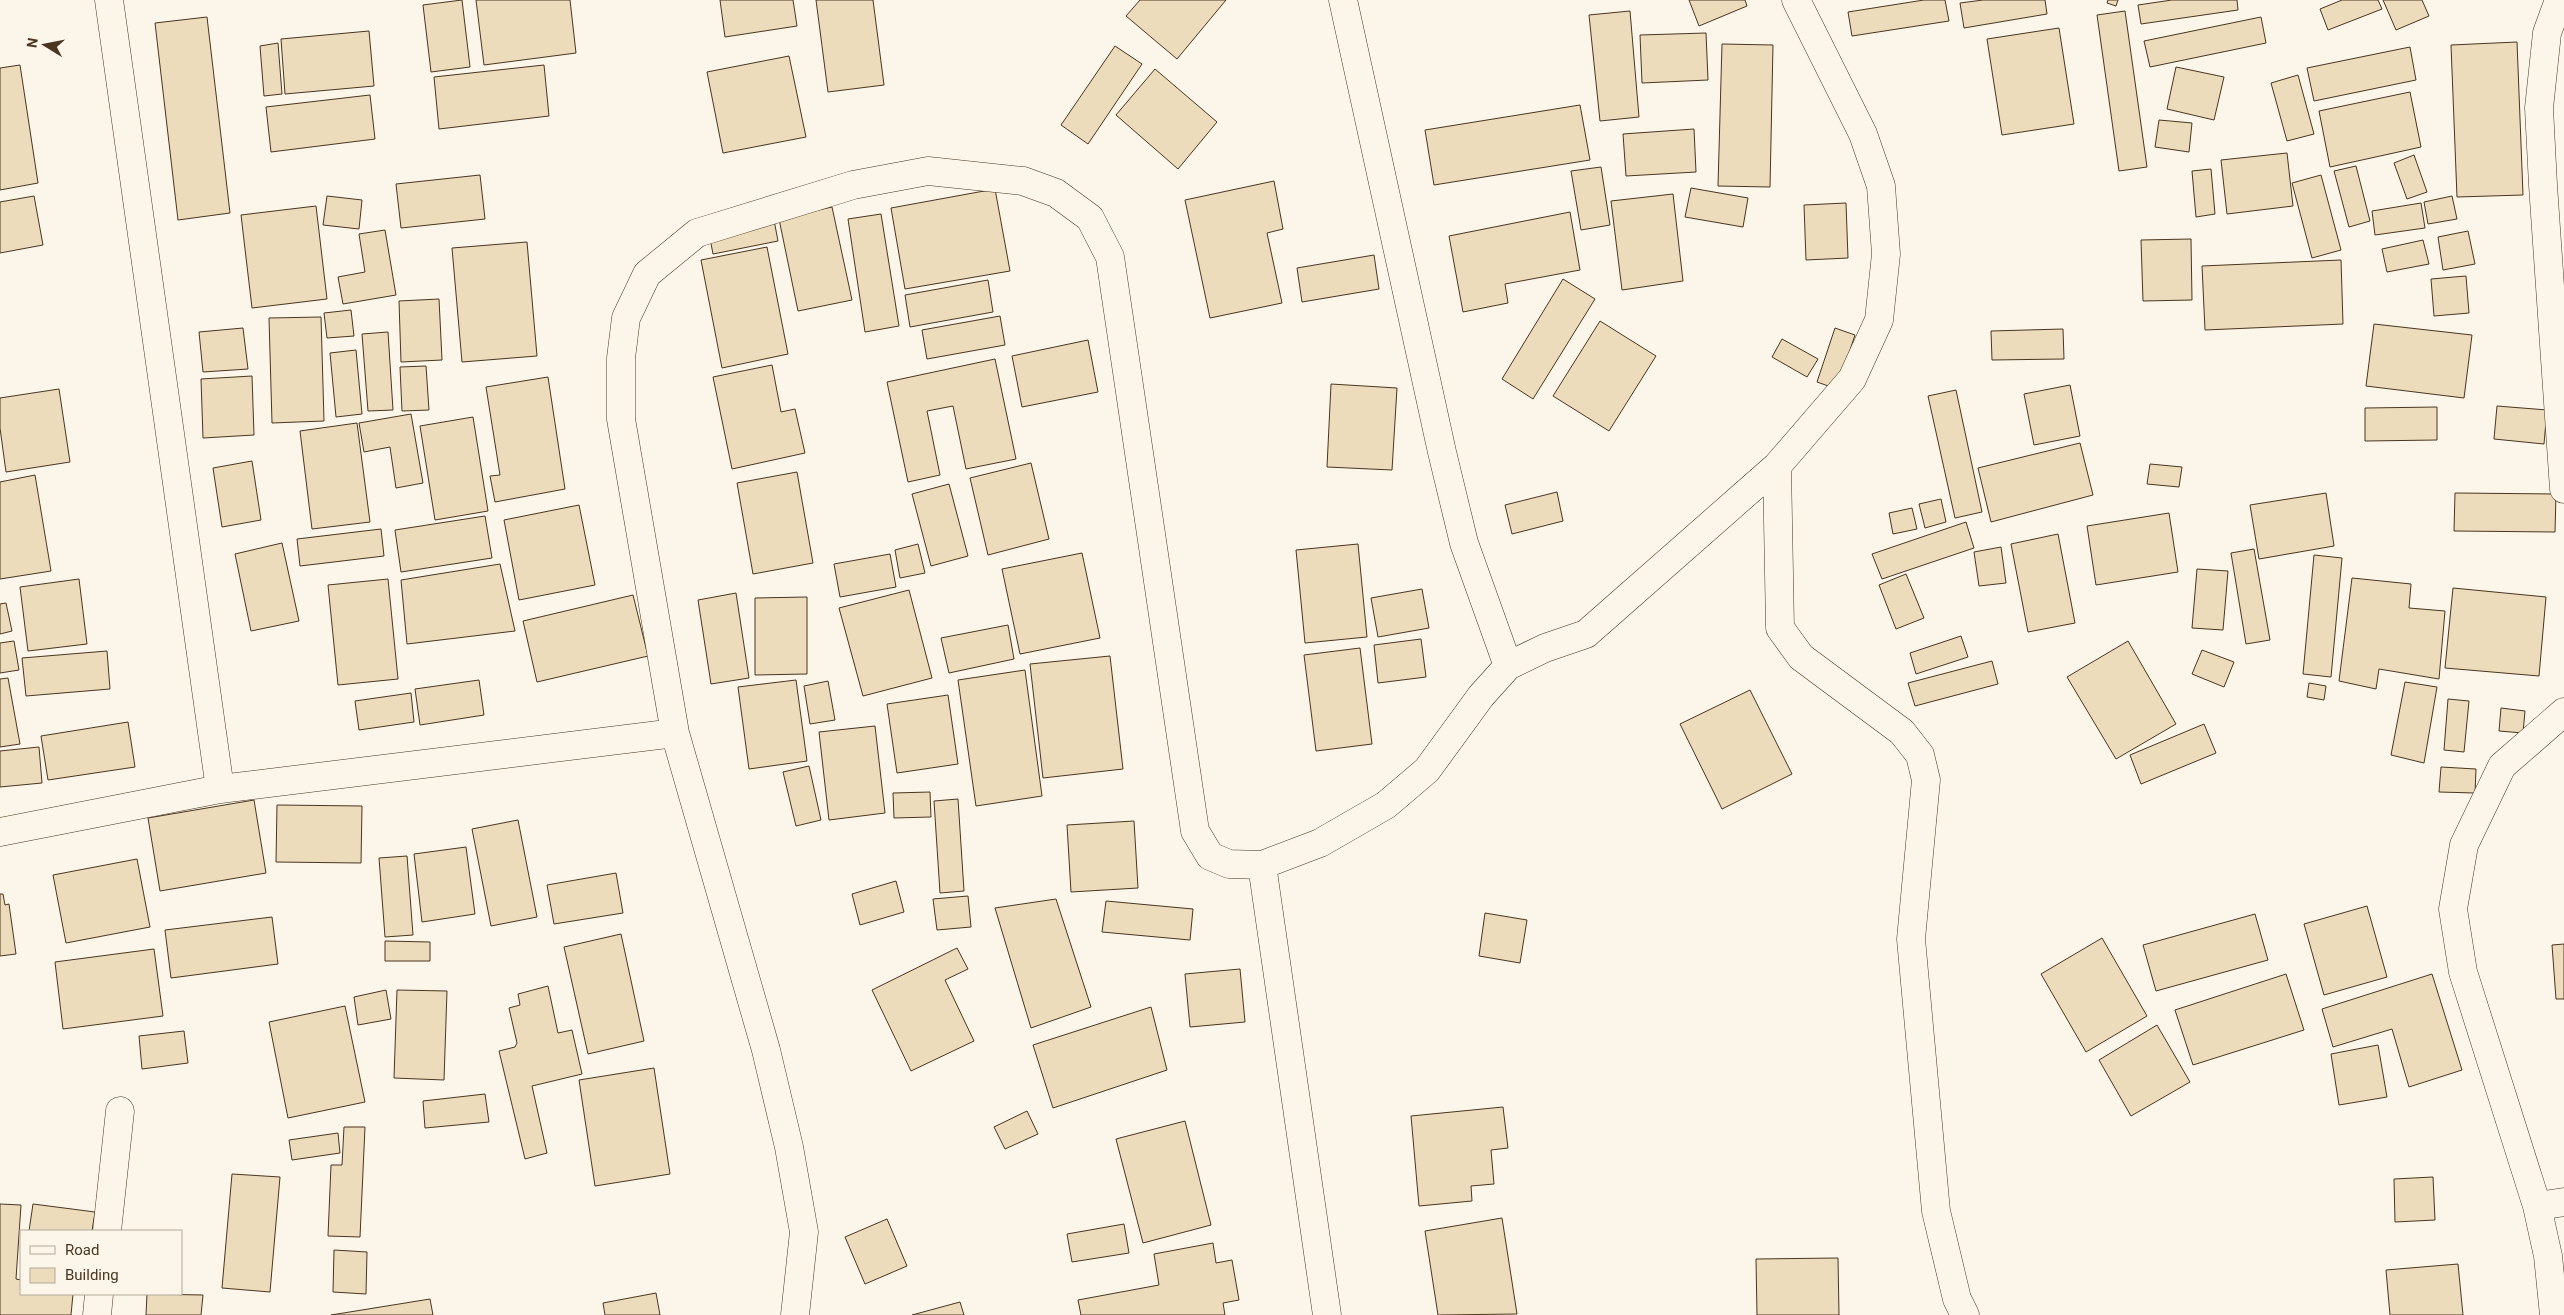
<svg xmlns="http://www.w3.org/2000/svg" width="2564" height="1315" font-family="Roboto,sans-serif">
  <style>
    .building { fill: #ecdcbc; stroke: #4a3520 }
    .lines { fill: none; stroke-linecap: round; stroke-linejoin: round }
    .street-casing { stroke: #4a3520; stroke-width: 29 }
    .street { stroke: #fbf6e9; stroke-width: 28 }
  </style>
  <rect width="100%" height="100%" fill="#fbf6e9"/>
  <!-- building -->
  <path class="building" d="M462 0 470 67 431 72 423 5Z
    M476 0H570L576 53 484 65Z
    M720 0H793L797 26 725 37Z
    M816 0H873L884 85 828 92Z
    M1140 0H1226L1177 59 1126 16Z
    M1689 0H1745L1747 6 1699 26Z
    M1924 0H1945L1949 21 1852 36 1848 12Z
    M1983 0H2045L2047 14 1964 28 1960 3Z
    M2108 0H2118L2116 6 2107 3Z
    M2172 0H2237L2238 10 2141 24 2138 5Z
    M2342 0H2378L2382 9 2328 30 2320 9Z
    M2383 0H2422L2429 16 2396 30Z
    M1630 11 1639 117 1600 121 1589 15Z
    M2125 11 2147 167 2119 171 2097 15Z
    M207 17 230 213 178 220 155 23Z
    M2261 17 2266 43 2150 67 2144 41Z
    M2059 28 2074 124 2002 135 1987 39Z
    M369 31 374 86 285 94 281 39Z
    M1706 33 1708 80 1642 83 1640 35Z
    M2517 42 2523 195 2457 197 2451 45Z
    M278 43 282 94 264 96 260 46Z
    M1722 44 1773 45 1770 187 1718 186Z
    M1115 46 1142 64 1088 144 1061 125Z
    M2410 47 2416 80 2314 101 2307 68Z
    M789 56 806 137 723 153 707 72Z
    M20 65 38 183 0 190V68Z
    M544 65 549 116 439 129 434 77Z
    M2176 67 2224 77 2214 120 2167 109Z
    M1155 69 1217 122 1178 169 1116 115Z
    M2298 75 2314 134 2287 141 2271 83Z
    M2410 92 2421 147 2330 167 2319 111Z
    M370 95 375 139 271 152 266 107Z
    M1580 105 1590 160 1434 185 1425 130Z
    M2159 120 2192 123 2189 152 2155 147Z
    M1694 129 1696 172 1626 176 1623 134Z
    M2287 153 2293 206 2227 214 2221 160Z
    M2414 155 2427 192 2407 199 2394 163Z
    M2356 166 2370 221 2349 227 2334 171Z
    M1601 167 1610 225 1581 230 1571 171Z
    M2211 169 2215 214 2196 217 2192 171Z
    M480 175 485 219 401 228 396 184Z
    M2321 175 2341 250 2312 258 2292 183Z
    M1274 181 1283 229 1267 233 1282 303 1210 318 1185 200Z
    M1691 188 1748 198 1743 227 1685 217Z
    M995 189 1010 271 905 289 891 208Z
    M1673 194 1683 281 1622 290 1611 201Z
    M34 196 43 245 0 253V202Z
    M327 196 362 200 359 229 323 225Z
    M2452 196 2457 219 2428 224 2424 202Z
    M1846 203 1848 258 1806 260 1804 205Z
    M2421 203 2425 228 2375 235 2372 211Z
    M316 206 327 299 252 308 241 215Z
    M832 207 852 300 798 311 779 219Z
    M1570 212 1580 270 1505 284 1508 303 1463 312 1449 236Z
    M881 214 899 326 865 332 848 219Z
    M774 220 778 241 713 254 709 233Z
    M385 230 396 295 343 304 338 277 365 272 359 234Z
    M2468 231 2475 264 2443 270 2438 237Z
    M2191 239 2192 300 2143 301 2141 240Z
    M2423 240 2429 264 2387 272 2382 249Z
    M527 242 537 356 462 362 452 248Z
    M767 247 788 354 722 368 701 260Z
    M1374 255 1379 289 1302 302 1297 268Z
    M2341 260 2343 324 2205 330 2202 266Z
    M2466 276 2469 313 2434 316 2431 279Z
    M1563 279 1595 299 1533 399 1502 379Z
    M988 280 993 312 910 327 905 295Z
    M439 299 442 360 401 362 399 301Z
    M351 310 354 336 327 338 324 313Z
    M1000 316 1005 345 927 359 922 330Z
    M321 317 324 421 272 423 269 318Z
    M1600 321 1656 356 1609 431 1553 396Z
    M2374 324 2472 335 2464 398 2366 386Z
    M243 328 248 369 203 372 199 332Z
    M1835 328 1855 335 1837 389 1817 382Z
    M2063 329 2064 359 1992 360 1991 331Z
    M388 332 393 410 368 411 362 334Z
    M1782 339 1818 359 1807 377 1772 357Z
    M1088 340 1098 392 1022 407 1012 356Z
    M356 350 362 414 336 417 330 353Z
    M995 359 1016 459 966 469 953 406 927 411 940 475 908 482 887 382Z
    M772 365 781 412 795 409 805 453 732 469 713 377Z
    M426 366 429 410 402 411 400 367Z
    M252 376 254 435 203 438 201 379Z
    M548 377 565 489 495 502 490 476 500 475 486 387Z
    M1331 384 1397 388 1392 470 1327 467Z
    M2070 385 2080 436 2034 445 2024 394Z
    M59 389 70 462 6 472 0 428V398Z
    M1956 390 1982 512 1955 518 1928 396Z
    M2497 406 2547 410 2544 444 2494 439Z
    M2437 407V440L2365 441V408Z
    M411 414 423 483 396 488 390 447 364 452 359 423Z
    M473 417 488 511 435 520 420 426Z
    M357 423 370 522 312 529 300 431Z
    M2080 443 2093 495 1991 522 1978 468Z
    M252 461 261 520 222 527 213 468Z
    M1031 463 1049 539 988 555 970 478Z
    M2150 464 2182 467 2179 487 2147 484Z
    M797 472 813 563 753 574 737 483Z
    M35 475 51 571 0 579V482Z
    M949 484 968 556 931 566 912 494Z
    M1557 492 1563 521 1512 534 1505 505Z
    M2326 493 2334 546 2259 559 2250 505Z
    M2455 493 2556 494 2555 532 2454 531Z
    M1941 499 1946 522 1925 528 1919 504Z
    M579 505 595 585 519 600 504 520Z
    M1912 508 1917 529 1893 534 1889 513Z
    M2169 513 2178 572 2096 585 2087 526Z
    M485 516 492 558 401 572 395 530Z
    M1966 522 1974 548 1882 579 1872 554Z
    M381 529 384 556 300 566 297 539Z
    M2058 534 2075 623 2028 632 2011 544Z
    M282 543 299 621 251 631 235 554Z
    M918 544 925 573 900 578 895 550Z
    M1358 544 1367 637 1305 643 1296 550Z
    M2001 547 2006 583 1979 586 1974 552Z
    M2254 549 2270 640 2246 644 2231 553Z
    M1082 553 1100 638 1020 654 1002 569Z
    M890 554 896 587 840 597 834 564Z
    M2314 555 2342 558 2331 677 2303 674Z
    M500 564 515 631 407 644 401 580Z
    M2197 569 2228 571 2223 630 2192 628Z
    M1906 574 1924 618 1896 629 1879 585Z
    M2352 578 2411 584 2409 608 2445 611 2439 679 2379 669 2376 689 2339 681Z
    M79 579 87 644 28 651 20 587Z
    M388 579 398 679 338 685 328 585Z
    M2453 588 2546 597 2539 676 2445 668Z
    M1422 589 1429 628 1378 637 1371 598Z
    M909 590 932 678 863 696 839 608Z
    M736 593 749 678 711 684 698 600Z
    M633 595 648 656 537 682 523 621Z
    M807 597V674L755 675V598Z
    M6 603 12 631 0 634V604Z
    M1008 625 1014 659 949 673 941 638Z
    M1961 636 1968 657 1916 674 1910 653Z
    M1421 639 1426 677 1378 683 1374 645Z
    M14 641 19 670 0 673V643Z
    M2128 641 2176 724 2116 759 2067 677Z
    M1360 648 1372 744 1316 751 1304 655Z
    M2202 650 2234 662 2224 687 2192 674Z
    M107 651 110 689 26 696 22 658Z
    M1110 656 1123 769 1043 778 1030 664Z
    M1992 661 1998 684 1915 706 1908 683Z
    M1025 670 1042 796 976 806 958 680Z
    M8 678 20 744 0 747V679Z
    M479 680 484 715 420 725 415 689Z
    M796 680 807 761 749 769 738 687Z
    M828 681 835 720 810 724 804 686Z
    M2405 682 2437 687 2424 763 2391 755Z
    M2309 683 2326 686 2324 700 2307 697Z
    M1750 690 1792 774 1722 809 1680 724Z
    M411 693 414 722 359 730 355 701Z
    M948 695 958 764 897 773 887 704Z
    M2448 699 2469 701 2464 752 2444 750Z
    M2501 708 2525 711 2523 733 2499 731Z
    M128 722 135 767 48 780 41 736Z
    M2204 724 2216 753 2141 784 2130 755Z
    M875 726 885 813 829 820 819 732Z
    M39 747 42 783 0 787V751Z
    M809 766 821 820 796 826 783 772Z
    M2441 767 2476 769 2475 793 2439 792Z
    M930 792 931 817 894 818 893 793Z
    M958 799 964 891 940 893 934 801Z
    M254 800 266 873 160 891 148 818Z
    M277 805 362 806 361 863 276 862Z
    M518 820 537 917 491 926 472 829Z
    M1134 821 1138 888 1071 892 1067 825Z
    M466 847 475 914 422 922 414 854Z
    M407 856 413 935 385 937 379 858Z
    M137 859 150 927 66 943 53 875Z
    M616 873 623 913 554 924 547 885Z
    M896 881 904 912 860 925 852 894Z
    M0 894H3L5 905 9 904 16 954 0 956Z
    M968 896 971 927 937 930 933 899Z
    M1056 899 1091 1007 1031 1028 995 908Z
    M1106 901 1193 909 1190 940 1102 932Z
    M2367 906 2387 977 2324 995 2304 924Z
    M1485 913 1527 920 1520 963 1479 956Z
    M2255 914 2268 960 2156 991 2143 945Z
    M272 917 278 964 171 978 165 930Z
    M621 934 644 1041 588 1054 564 947Z
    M2102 938 2147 1016 2086 1052 2041 974Z
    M385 941 430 942V961H385Z
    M2564 944V999H2556L2552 945Z
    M957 948 968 969 945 980 974 1041 911 1071 872 990Z
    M154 949 163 1016 63 1029 55 962Z
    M1240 969 1245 1022 1190 1027 1185 974Z
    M2286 974 2304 1030 2193 1065 2175 1010Z
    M2432 974 2462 1070 2409 1087 2392 1029 2333 1047 2322 1009Z
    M548 986 558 1033 572 1030 582 1074 532 1086 547 1153 525 1159 499 1051 515 1047 517 1043 509 1008 520 1005 518 994Z
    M386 990 391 1019 358 1025 354 997Z
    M397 990 447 991 444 1080 394 1078Z
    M345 1006 365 1102 288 1118 269 1022Z
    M1151 1007 1167 1070 1053 1108 1033 1045Z
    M2157 1025 2190 1082 2131 1116 2099 1060Z
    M184 1031 188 1063 142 1069 139 1036Z
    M2378 1045 2387 1097 2339 1105 2331 1054Z
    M654 1068 670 1174 595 1186 579 1080Z
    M485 1094 489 1122 425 1128 423 1101Z
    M1503 1107 1508 1148 1491 1150 1494 1184 1471 1186 1472 1201 1419 1206 1411 1116Z
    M1027 1111 1038 1134 1005 1149 994 1127Z
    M1185 1121 1211 1225 1143 1243 1116 1139Z
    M344 1127H365L360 1237 328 1236 331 1165H342Z
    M338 1133 340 1153 292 1160 289 1140Z
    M232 1174 280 1177 270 1292 222 1288Z
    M2433 1177 2435 1220 2395 1222 2394 1179Z
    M0 1204 21 1205 16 1279 21 1280V1294H73L71 1315H0Z
    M33 1204 95 1212 92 1231H29Z
    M1502 1218 1517 1314 1438 1315 1425 1231Z
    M887 1219 907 1266 865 1284 845 1237Z
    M1124 1224 1129 1253 1072 1262 1067 1234Z
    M1213 1243 1216 1263 1232 1260 1239 1300 1223 1303 1225 1315H1081L1078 1300 1159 1285 1154 1254Z
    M334 1250 367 1252 366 1294 333 1292Z
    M1838 1258 1839 1315H1757L1756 1259Z
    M2458 1264 2463 1315H2390L2386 1270Z
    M656 1293 660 1315H605L603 1303Z
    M147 1294 203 1295 201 1315H146Z
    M430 1299 433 1315H331Z
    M960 1302 964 1315H912Z"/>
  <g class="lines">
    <defs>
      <path id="street" d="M109 0 220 789
        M1343 0 1442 452 1464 543 1508 666
        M2559 0 2547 33 2539 108 2543 185 2564 489
        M1777 466 1780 628 1801 657 1902 732 1920 755 1926 780 1911 939 1936 1211 1957 1299 1965 1315
        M0 832 220 789 675 733
        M1262 865 1327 1315
        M2537 1206 2564 1202
        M107 1231 120 1111
        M97 1315 99 1294
        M795 1315 804 1232 789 1147 766 1050 675 733 621 419V358L626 318 647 274 697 233 853 185 928 171 1023 181 1056 193 1090 218 1110 257 1195 831 1210 856 1229 864 1262 865 1320 843 1386 805 1427 770 1481 696 1508 666 1545 648 1586 634 1777 466 1852 379 1879 320 1886 254 1881 186 1863 134 1796 0
        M2554 1315 2548 1256 2537 1206 2463 972 2453 909 2464 845 2502 766 2564 712"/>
    </defs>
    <!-- street casing -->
    <use href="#street" class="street-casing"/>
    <!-- street -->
    <use href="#street" class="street"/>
  </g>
  <!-- legend -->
  <rect x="20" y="1230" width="162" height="65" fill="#fbf6e9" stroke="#b4a999"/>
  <rect x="30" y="1246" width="25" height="8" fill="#fbf6e9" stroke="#b4a999"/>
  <text x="65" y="1255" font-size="15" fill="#4a3520">Road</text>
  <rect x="30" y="1268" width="25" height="15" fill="#ecdcbc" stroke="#b4a999"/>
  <text x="65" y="1280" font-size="15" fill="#4a3520">Building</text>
  <!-- north arrow -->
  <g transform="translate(45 45) rotate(280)" stroke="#fbf6e9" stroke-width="4" paint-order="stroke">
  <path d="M0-4L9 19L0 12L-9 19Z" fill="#4a3520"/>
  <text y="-8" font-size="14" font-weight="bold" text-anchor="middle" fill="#4a3520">N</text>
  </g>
</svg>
